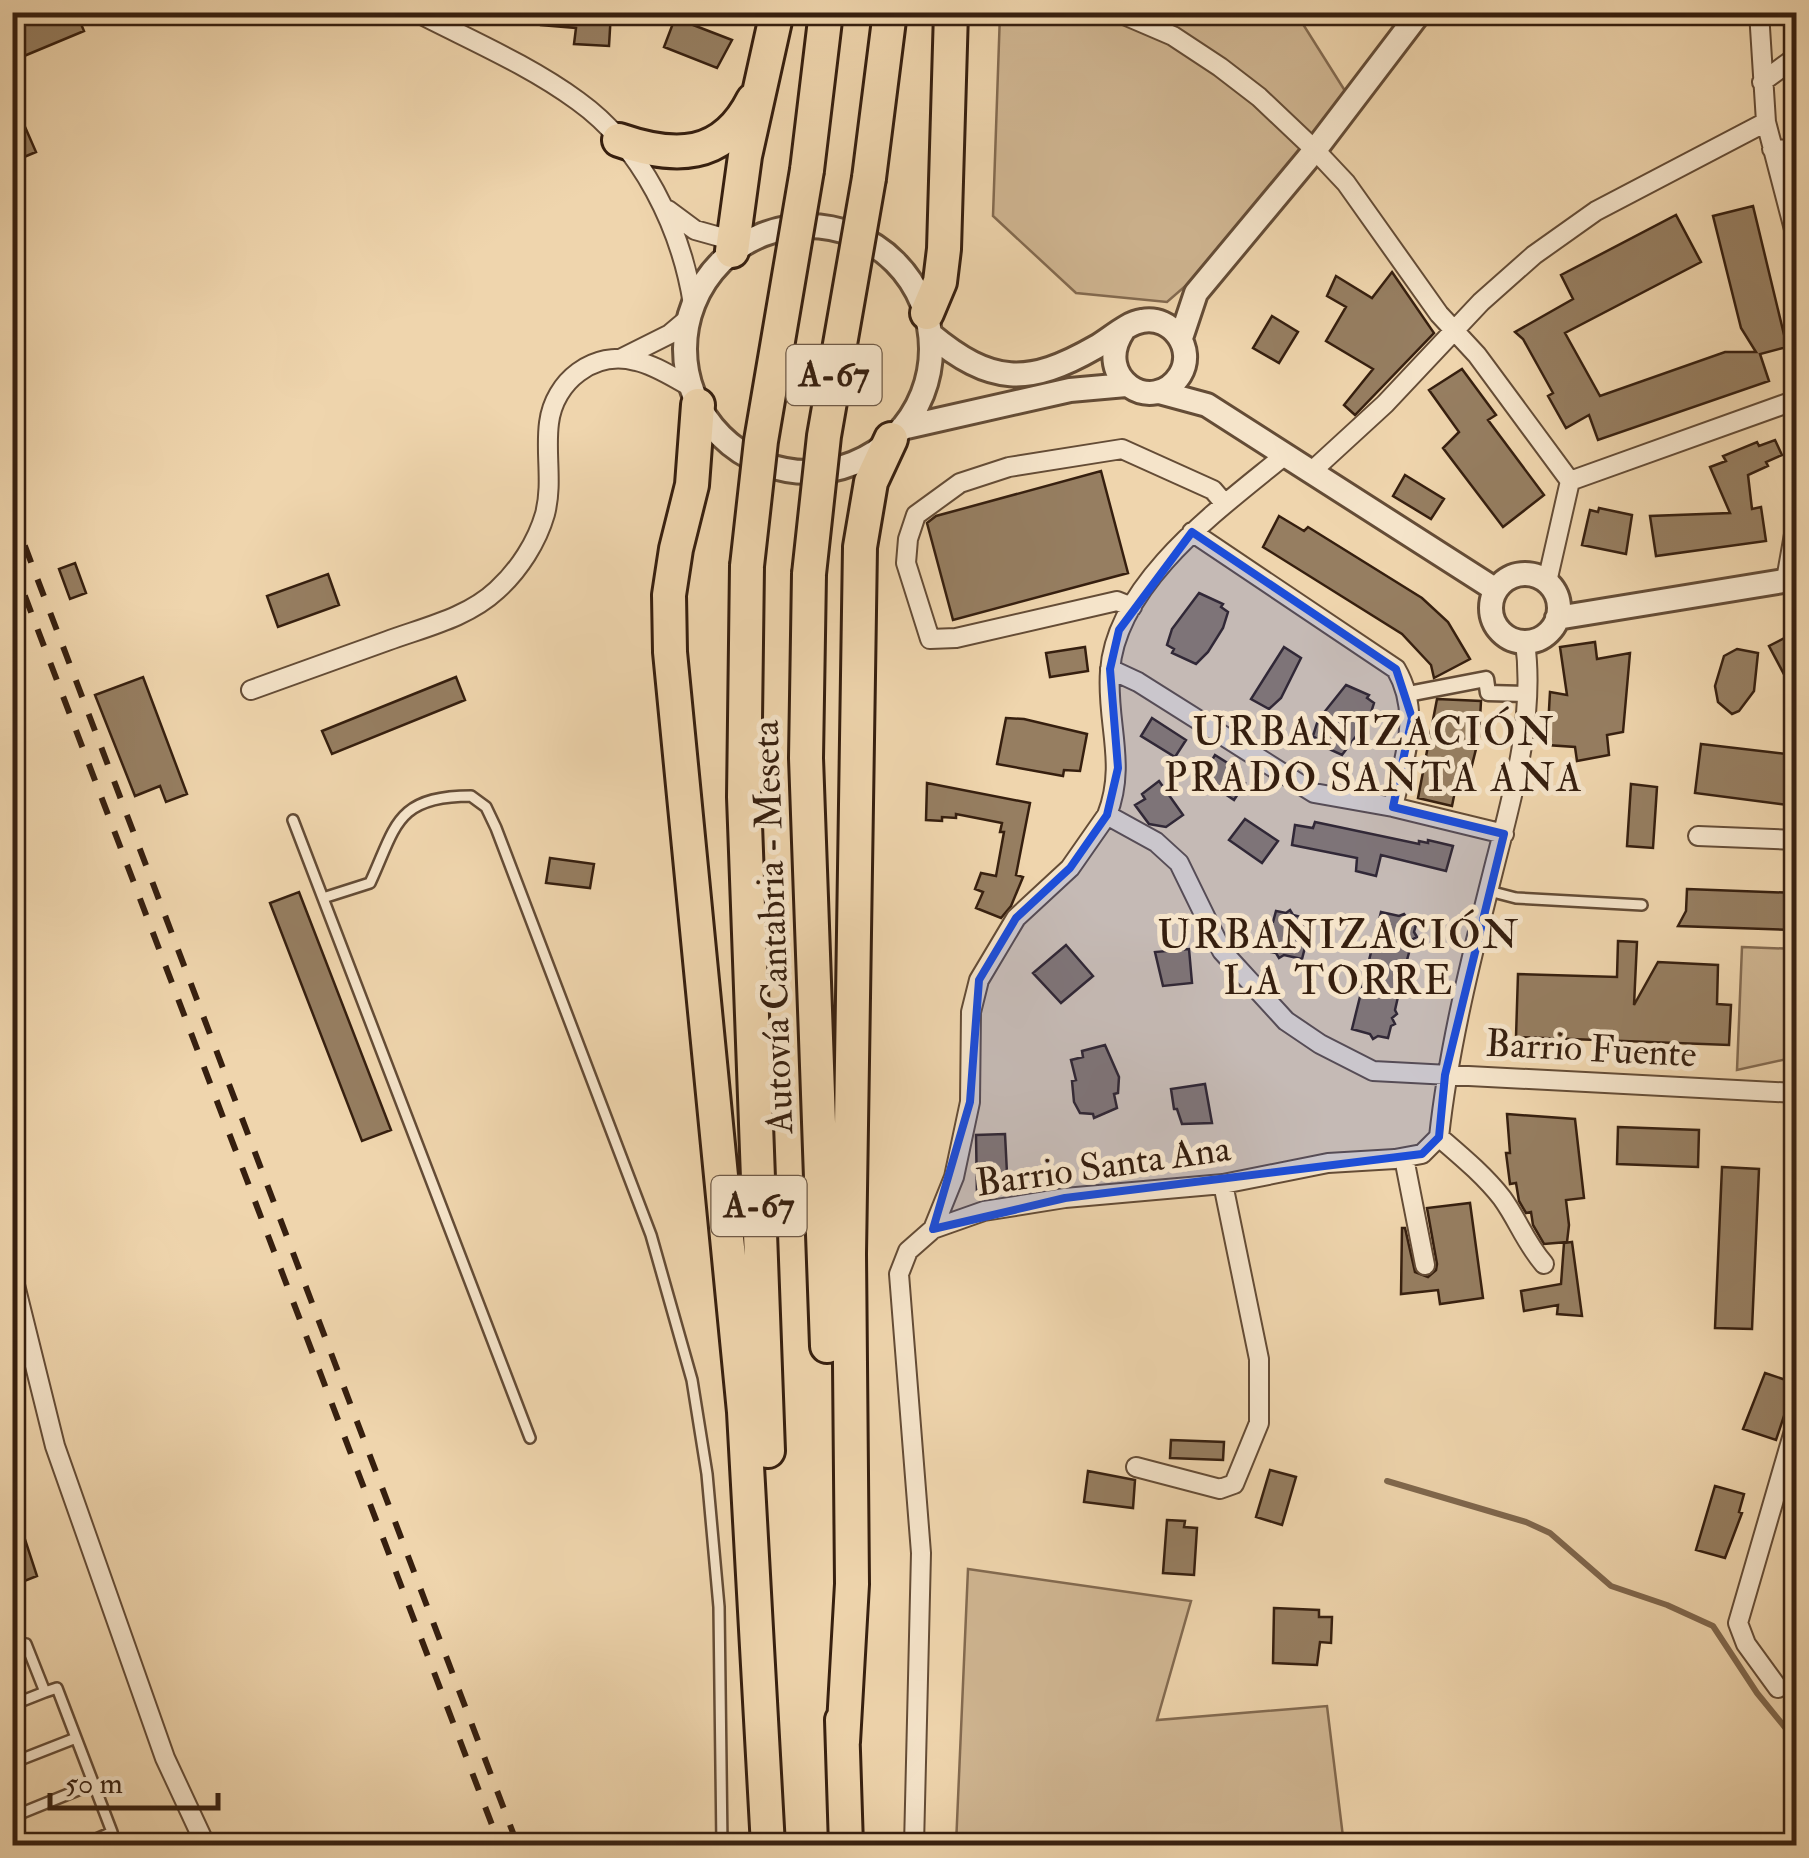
<svg xmlns="http://www.w3.org/2000/svg" width="1809" height="1858" font-family="'IM FELL Double Pica',serif">
  <style>
    .green { fill: #d0b692; stroke: #836a50; stroke-width: 2.5 }
    .lines { fill: none; stroke-linecap: round; stroke-linejoin: round }
    .stream { stroke: #7f674d; stroke-width: 6 }
    .building { fill: #967e61; stroke: #361f0f; stroke-width: 2.5 }
    .service-casing { stroke: #644c36; stroke-width: 14 }
    .pedestrian-casing { stroke: #644c36; stroke-width: 19 }
    .minor-casing { stroke: #644c36; stroke-width: 22 }
    .tertiary-casing { stroke: #644c36; stroke-width: 28 }
    .motorway-casing { stroke: #361f0f; stroke-width: 38 }
    .service { stroke: #f5e4ca; stroke-width: 9 }
    .pedestrian { stroke: #f5e4ca; stroke-width: 14 }
    .minor { stroke: #f5e4ca; stroke-width: 18 }
    .tertiary { stroke: #f5e4ca; stroke-width: 22 }
    .motorway { stroke: #efd5ad; stroke-width: 32 }
    .rail { stroke: #361f0f; stroke-width: 6; stroke-dasharray: 18 18; stroke-linecap: butt }
    .motorway-bridge-casing { stroke: #361f0f; stroke-width: 38; stroke-linecap: butt }
    .motorway-bridge { stroke: #efd5ad; stroke-width: 32 }
    .marked { fill: #1d4ed8; fill-opacity: 0.2; stroke: #1d4ed8; stroke-width: 8; stroke-linejoin: round }
    .labels { text-anchor: middle; dominant-baseline: central; stroke-width: 10; stroke-linejoin: round; paint-order: stroke }
    .shield { fill: #f5e4ca; stroke: #6f5a47; stroke-width: 2.5 }
    .shield-label { font-size: 35px; font-weight: bold; fill: #361f0f }
    .street-label { font-size: 38px; fill: #361f0f; stroke: #f5e4ca }
    .neighbourhood-label { font-size: 40px; letter-spacing: 2.5px; fill: #361f0f; stroke: #f5e4ca }
  </style>
  <rect width="100%" height="100%" fill="#efd5ad"/>
  <filter id="stains"><feTurbulence type="fractalNoise" baseFrequency=".002" numOctaves="4"/><feColorMatrix values="0 0 0 0 .2 0 0 0 0 .09 0 0 0 0 .02 0 0 0 .5 -.17"/></filter>
  <radialGradient id="worn" r=".72"><stop offset=".6" stop-color="#630" stop-opacity="0"/><stop offset="1" stop-color="#630" stop-opacity=".3"/></radialGradient>
  <!-- green -->
  <path class="green" d="M1000 13H1296L1352 102 1251 229 1167 302 1076 293 993 216Z
    M1742 947 1796 949V1057L1737 1070Z
    M968 1569 1191 1601 1157 1720 1327 1706 1344 1845H956Z"/>
  <g class="lines">
    <!-- stream -->
    <path class="stream" d="M1387 1481 1526 1522 1550 1533 1611 1586 1667 1605 1713 1626 1757 1693 1796 1741"/>
  </g>
  <!-- building -->
  <path class="building" d="M12 12H76L84 31 12 61Z
    M541 12H611L609 46 574 44 576 28 541 25Z
    M675 18 732 40 717 68 664 47Z
    M12 97 36 152 12 162Z
    M1753 206 1787 347 1760 354 1769 381 1598 440 1589 415 1566 428 1548 396 1553 393 1523 339 1515 332 1573 299 1561 275 1676 215 1701 262 1565 333 1600 396 1725 352H1756L1741 328 1713 216Z
    M1392 272 1434 333 1355 415 1344 405 1373 369 1326 341 1346 307 1327 296 1336 276 1372 298Z
    M1272 316 1298 332 1279 363 1253 348Z
    M1462 369 1496 415 1488 420 1544 495 1503 527 1443 448 1459 432 1429 390Z
    M1775 440 1782 455 1766 462 1768 466 1748 475 1752 509 1761 507 1766 541 1656 556 1650 516 1730 513 1710 467 1726 461 1723 456 1757 442 1759 446Z
    M1101 471 1128 573 953 620 927 523 936 516Z
    M1405 475 1444 499 1431 519 1393 496Z
    M1599 508 1632 515 1626 554 1582 545 1590 510 1598 512Z
    M1279 516 1304 531 1308 527 1422 598 1448 622 1470 659 1434 678 1431 665 1402 634 1263 547Z
    M75 563 86 593 70 599 59 569Z
    M328 574 339 605 278 627 267 596Z
    M1199 593 1223 604 1221 607 1228 612 1223 628 1208 652 1196 664 1172 653 1174 649 1167 645 1172 629Z
    M1796 632V697L1769 646Z
    M1595 642 1597 659 1630 653 1623 732 1607 735 1609 755 1577 761 1575 747 1547 745 1550 692 1567 695 1560 647Z
    M1085 647 1088 671 1050 677 1046 653Z
    M1284 647 1301 658 1281 698 1269 709 1251 699Z
    M1737 649 1758 653 1754 691 1739 711 1732 714 1718 702 1715 686 1724 656Z
    M143 677 187 794 166 802 160 786 135 796 95 695Z
    M456 677 465 700 332 754 322 731Z
    M1346 685 1369 695 1367 698 1374 703 1369 719 1342 755 1318 744 1320 741 1313 736 1318 720Z
    M1437 699 1481 701 1479 737 1466 789 1456 786 1452 806 1418 798Z
    M1006 718 1024 719 1087 734 1080 771 1064 770 1063 776 997 764Z
    M1152 718 1186 740 1175 757 1141 736Z
    M1701 744 1796 755V806L1695 793Z
    M1215 755 1234 767 1230 773 1245 783 1234 800 1201 778Z
    M1159 781 1183 815 1166 827 1149 824 1135 805 1145 799 1142 794Z
    M927 783 1030 803 1016 875 1023 877 1011 906 1001 918 976 908 983 892 975 889 981 873 996 876 1004 832H1000L1002 823 956 814V818L942 817V821L926 820Z
    M1631 784 1657 787 1653 848 1627 846Z
    M1245 819 1278 841 1262 863 1229 840Z
    M1315 822 1419 844V841L1428 843V840L1453 846 1446 871 1381 855 1376 876 1356 871 1357 858 1292 845 1295 825 1313 828Z
    M550 858 594 864 590 888 546 883Z
    M1687 889 1796 893V930L1678 926 1686 911Z
    M299 892 391 1130 362 1141 270 903Z
    M1290 910 1293 915 1312 920 1302 959 1284 955 1279 958 1276 953 1266 951 1269 939 1266 934 1272 931 1268 925 1273 922 1276 911 1286 913Z
    M1381 912 1399 916 1404 914 1407 918 1417 921 1414 932 1417 937 1411 940 1414 946 1410 949 1404 971 1407 976 1401 979 1405 985 1400 988 1395 1010 1397 1014 1392 1018 1395 1024 1391 1026 1388 1038 1378 1036 1373 1039 1370 1034 1352 1029Z
    M1618 941 1637 942 1634 1005 1658 962 1718 965 1717 1004 1731 1005 1729 1045 1516 1037 1518 974 1617 977Z
    M1066 945 1093 976 1061 1003 1033 973Z
    M1189 949 1192 983 1163 986 1155 952Z
    M1105 1045 1119 1077 1118 1093 1114 1094 1117 1108 1094 1118 1093 1114 1080 1113 1074 1102 1072 1081 1076 1080 1071 1060 1083 1057 1082 1051Z
    M1205 1084 1212 1123 1182 1124 1177 1109H1174L1171 1089Z
    M1507 1114 1575 1119 1584 1198 1566 1200 1569 1225 1567 1242 1544 1244 1533 1225 1531 1212 1526 1213 1519 1201 1516 1183 1510 1184 1506 1153H1510Z
    M1618 1127 1699 1130 1698 1167 1617 1164Z
    M1005 1134 1008 1193 977 1196 976 1135Z
    M1722 1167 1759 1169 1752 1329 1715 1328Z
    M1470 1203 1483 1298 1440 1304 1438 1290 1401 1294 1402 1228H1405L1415 1272 1428 1277 1436 1270 1437 1264 1427 1208Z
    M1572 1242 1582 1316 1557 1314 1558 1305 1524 1311 1521 1291 1561 1284 1564 1243Z
    M1765 1373 1795 1383 1776 1440 1743 1429Z
    M1171 1440 1224 1442 1223 1460 1170 1458Z
    M1270 1470 1296 1477 1282 1525 1256 1517Z
    M1088 1471 1135 1480 1133 1508 1084 1502Z
    M1715 1486 1744 1494 1739 1512 1742 1513 1725 1558 1696 1550Z
    M16 1512 37 1576 12 1586V1513Z
    M1167 1520 1185 1521 1184 1527 1197 1528 1194 1575 1163 1573Z
    M1274 1608 1319 1610V1617H1332L1331 1643 1320 1642 1317 1665 1273 1663Z"/>
  <g class="lines">
    <defs>
      <path id="service" d="M293 820 530 1438
        M1489 891 1516 898 1642 905
        M323 898 370 883C396 827 395 796 471 796L486 807 496 828 651 1235 692 1380 707 1474 719 1607 722 1846
        M12 1649 26 1644 45 1692 57 1688 112 1832 81 1846
        M12 1705 45 1692
        M12 1763 76 1738
        M12 1817 93 1784"/>
      <path id="pedestrian" d="M1408 694 1486 679 1488 693 1526 694"/>
      <path id="minor" d="M416 12C470 40 529 65 578 101 642 147 681 228 693 304
        M1117 12 1173 36 1220 67 1259 97 1315 150 1346 183 1439 314 1477 355 1570 481
        M1759 12 1766 122 1796 237
        M1762 82 1796 57
        M1772 149 1796 150
        M668 210 695 230 738 242
        M622 358 670 334 689 318
        M1285 455C1222 507 1116 582 1110 671 1106 722 1127 764 1107 815L1156 842 1179 863 1222 951 1286 1021 1320 1044 1373 1071 1796 1093
        M1312 471 1385 404 1481 302 1534 255 1596 211 1766 122
        M1570 481 1796 400
        M1192 532 1396 669C1422 714 1404 759 1393 807
        M1786 580 1796 523
        M1547 582 1570 481
        M1132 607 1117 601 956 638 930 639 906 563 908 539 916 515 960 483 1009 467 1122 449 1213 490 1225 504
        M1110 669 1138 682 1314 793 1393 807 1504 834
        M251 690C297 673 342 657 387 641 425 627 467 618 497 590 519 570 537 542 545 514 553 483 545 453 549 423 554 381 594 350 636 361 655 365 674 378 691 387
        M1698 836 1796 840
        M1439 1137C1461 1156 1484 1175 1502 1198 1518 1220 1525 1242 1544 1264
        M1404 1158 1425 1265
        M933 1229 954 1177 970 1102 971 1012 979 980 1016 918 1070 868 1107 815
        M12 1273 55 1446 165 1758 206 1846
        M1136 1467 1220 1489 1234 1484 1259 1423V1359L1223 1184
        M1778 1688 1746 1644 1738 1623 1796 1424
        M914 1846 921 1553 899 1274 908 1251 933 1229 984 1211 1065 1198 1223 1184 1328 1163 1395 1159 1422 1154 1439 1137C1449 1044 1473 951 1496 860 1514 791 1535 713 1525 642"/>
      <path id="tertiary" d="M685 349a123 123 0 1 1 246 0a123 123 0 1 1-246 0Z
        M930 334C991 385 1028 386 1096 347 1110 339 1127 323 1142 321 1172 315 1196 349 1180 375 1153 417 1092 378 1123 331
        M1181 338 1196 293 1315 150 1420 12
        M1159 392 1207 405 1496 590
        M902 428 1070 390 1126 385
        M1491 608a34 34 0 1 1 68 0a34 34 0 1 1-68 0Z
        M1557 618 1796 579"/>
      <path id="motorway" d="M619 140C674 159 723 160 753 100
        M807 170 826 12
        M869 178 890 12
        M732 251 745 156 777 12
        M927 313 940 282 944 249 951 12
        M698 405 692 485 676 549 669 595 670 652 744 1412 768 1846
        M747 566 744 797 768 1451
        M809 574 806 758 827 1346
        M842 1720 846 1846
        M843 1742 852 1584 849 1254 860 547 871 482 891 439"/>
    </defs>
    <!-- service casing -->
    <use href="#service" class="service-casing"/>
    <!-- pedestrian casing -->
    <use href="#pedestrian" class="pedestrian-casing"/>
    <!-- minor casing -->
    <use href="#minor" class="minor-casing"/>
    <!-- tertiary casing -->
    <use href="#tertiary" class="tertiary-casing"/>
    <!-- motorway casing -->
    <use href="#motorway" class="motorway-casing"/>
    <!-- service -->
    <use href="#service" class="service"/>
    <!-- pedestrian -->
    <use href="#pedestrian" class="pedestrian"/>
    <!-- minor -->
    <use href="#minor" class="minor"/>
    <!-- tertiary -->
    <use href="#tertiary" class="tertiary"/>
    <!-- motorway -->
    <use href="#motorway" class="motorway"/>
    <!-- rail -->
    <path class="rail" d="M12 512 518 1846
      M12 562 500 1846"/>
    <defs>
      <path id="motorway-bridge" d="M747 566 761 441 807 170
        M809 574 824 436 869 178"/>
    </defs>
    <!-- motorway-bridge casing -->
    <use href="#motorway-bridge" class="motorway-bridge-casing"/>
    <!-- motorway-bridge -->
    <use href="#motorway-bridge" class="motorway-bridge"/>
  </g>
  <!-- marked area -->
  <path class="marked" d="M1192 532 1396 669 1412 718 1393 807 1504 834 1445 1075 1439 1137 1422 1154 1065 1198 933 1229 970 1102 979 980 1016 918 1070 868 1107 815 1118 768 1110 669 1119 630Z"/>
  <g class="labels">
    <!-- shield labels -->
    <g class="shield">
      <rect x="786.5" y="345" width="95" height="60" rx="8"/>
      <rect x="711.5" y="1176" width="95" height="60" rx="8"/>
    </g>
    <g class="shield-label">
      <text x="834" y="375">A-67</text>
      <text x="759" y="1206">A-67</text>
    </g>
    <!-- street labels -->
    <g class="street-label">
      <text transform="translate(773 927) rotate(-92)">Autovía Cantabria - Meseta</text>
      <text transform="translate(1591 1049) rotate(3)">Barrio Fuente</text>
      <text transform="translate(1103 1166) rotate(-8)">Barrio Santa Ana</text>
    </g>
    <!-- neighbourhood labels -->
    <g class="neighbourhood-label">
      <text x="1374" y="732">URBANIZACIÓN<tspan x="1374" dy="46">PRADO SANTA ANA</tspan></text>
      <text x="1339" y="935">URBANIZACIÓN<tspan x="1339" dy="46">LA TORRE</tspan></text>
    </g>
  </g>
  <!-- margin -->
  <rect width="1809" height="1858" fill="none" stroke="#efd5ad" stroke-width="50"/>
  <rect x="15" y="15" width="1779" height="1828" fill="none" stroke="#361f0f" stroke-width="5"/>
  <rect x="25" y="25" width="1759" height="1808" fill="none" stroke="#361f0f" stroke-width="2.5"/>
  <!-- scale -->
  <path d="M50 1793v15h168v-15" fill="none" stroke="#361f0f" stroke-width="5"/>
  <text x="65" y="1793" font-size="30" fill="#361f0f" stroke="#f5e4ca" stroke-width="8" paint-order="stroke">50 m</text>
  <rect width="100%" height="100%" filter="url(#stains)"/>
  <rect width="100%" height="100%" fill="url(#worn)"/>
</svg>
